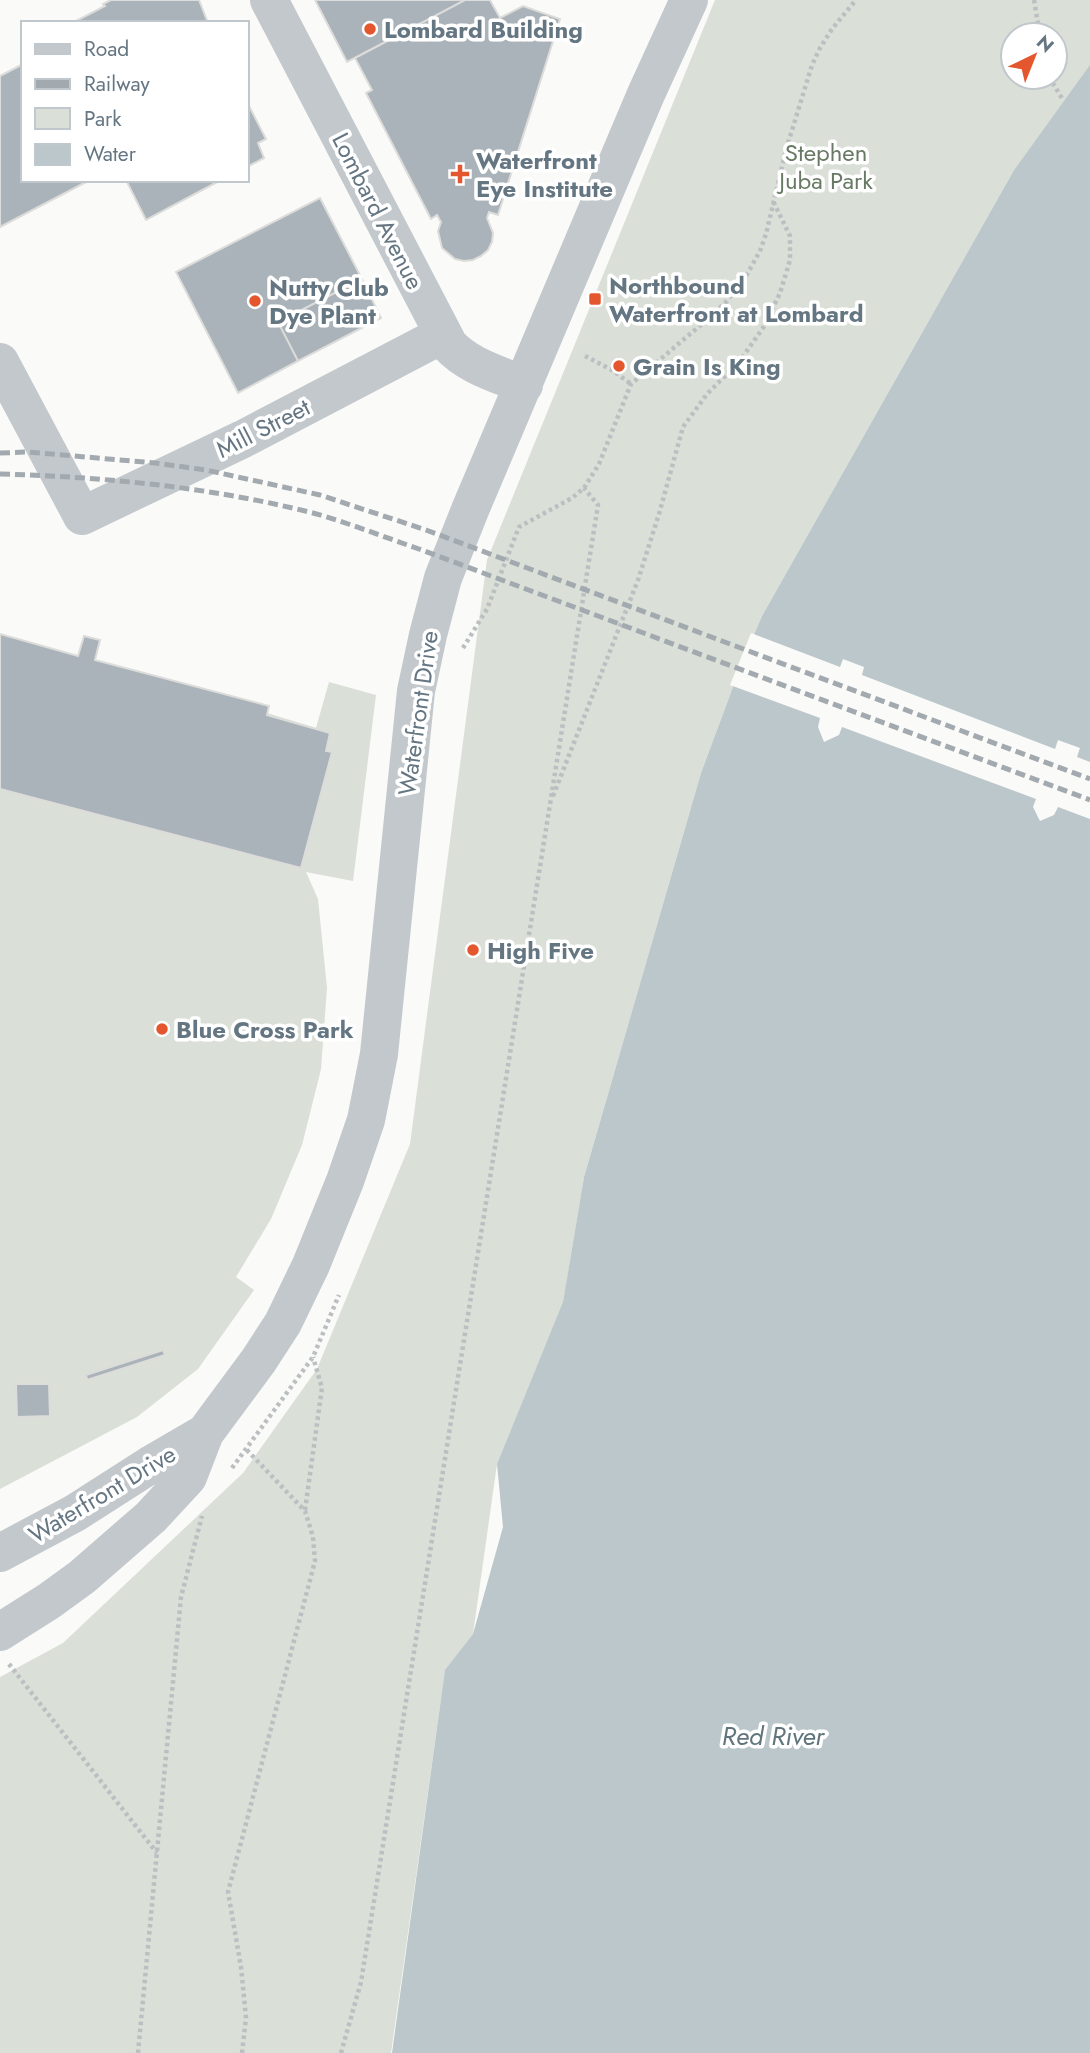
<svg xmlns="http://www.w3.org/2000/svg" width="1090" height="2053" font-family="Jost,sans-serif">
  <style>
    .green { fill: #dadfd7; fill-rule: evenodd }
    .water { fill: #bbc7cb }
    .pier { fill: #fafaf8 }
    .building { fill: #aab3b9; stroke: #dcdcda; stroke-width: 2 }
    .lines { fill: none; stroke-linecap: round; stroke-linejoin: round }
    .path { stroke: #bbbfc2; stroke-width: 4.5; stroke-dasharray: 3.5 3.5; stroke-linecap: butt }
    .minor { stroke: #c3c8cc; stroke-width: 38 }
    .rail { stroke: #a2aab0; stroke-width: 5; stroke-dasharray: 10 5; stroke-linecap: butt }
    .poi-dot { fill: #e4572e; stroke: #fff; stroke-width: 2.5 }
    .labels { text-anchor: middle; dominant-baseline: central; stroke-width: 7; stroke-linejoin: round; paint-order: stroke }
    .poi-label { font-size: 24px; font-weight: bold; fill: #657683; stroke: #fff; text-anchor: start }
    .park-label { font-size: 24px; fill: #687a64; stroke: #fff }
    .street-label { font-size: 24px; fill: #657683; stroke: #fff }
    .water-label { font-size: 26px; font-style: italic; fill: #60757c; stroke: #fff }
  </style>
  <rect width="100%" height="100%" fill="#fafaf8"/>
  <!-- green -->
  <path class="green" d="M715 0H1090V66L1014 170 762 616 743 660 701 773 584 1177 563 1303 497 1464 473 1634 445 1671 391 2053H0V1677L63 1643 243 1473 317 1369 410 1144 487 560ZM1013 35H1055V77H1013Z
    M0 634 78 656 84 636 100 640 95 660 316 728 329 682 376 695 353 881 306 872 318 899 327 988 321 1069 302 1145 271 1219 236 1277 254 1290 198 1369 137 1417 0 1489Z"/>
  <!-- water -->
  <path class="water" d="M1090 65V2053H392L445 1670 473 1634 503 1527 497 1464 563 1302 584 1177 701 773 743 660 762 616 1014 170Z"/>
  <!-- pier -->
  <path class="pier" d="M751 633 840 667 843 659 864 667 862 675 1055 749 1058 740 1080 748 1077 757 1090 762V819L1058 807 1054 815 1040 821 1033 807 1036 799 842 727 839 735 824 742 818 727 820 718 730 685Z"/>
  <!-- building -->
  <path class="building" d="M111 0H199L208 23H72L105 6 103 4Z
    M315 0H465L347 62Z
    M465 0H490L500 18 523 6 560 19 498 215 489 212 487 218 493 233 492 242 488 250 481 256 473 260 464 261 455 259 442 248 438 231 441 222 437 215 431 219 366 93 372 90 355 58Z
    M23 64V180H90L0 227V76Z
    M247 102 266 139 258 143 264 158 247 167Z
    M126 180H221L146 220Z
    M320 198 362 279 278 322 298 361 238 393 176 272Z
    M362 279 381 318 298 361 278 322Z
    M0 634 78 656 84 636 100 640 95 660 269 706 267 715 330 733 326 751 332 752 301 868 0 789Z
    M163 1350 165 1355 87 1380 86 1375Z
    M16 1384H49L50 1416 17 1417Z"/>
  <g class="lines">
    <!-- path -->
    <path class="path" d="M1034 0 1040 35
      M1049 77 1063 100
      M585 356 612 370 631 384
      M463 648 487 609 519 527 572 498 584 488 599 464 631 384 702 324 725 303 745 278 760 251 766 234 786 150 812 65 820 48 832 29 856 0
      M553 796 638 580 659 514 683 427 707 394 739 362 763 328 780 293 790 260V236L774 203
      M232 1468 313 1357 339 1295
      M305 1510 322 1388 313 1357
      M9 1664 157 1853
      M138 2053 181 1597 202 1516
      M242 2053 246 2018 241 1967 228 1892 315 1561 313 1537 305 1511 245 1448
      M341 2053 361 1982 598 505 584 488"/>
    <!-- minor -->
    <path class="minor" d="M269 0 449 345C468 366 498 374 524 385
      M0 362 82 516 243 439 442 335
      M0 1553 75 1513 150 1465 205 1433
      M0 1632 49 1601 82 1577 151 1517 188 1477 205 1433 259 1360 283 1323 311 1265 345 1181 366 1120 379 1054 416 691 428 635 443 578 470 510 646 94 689 0"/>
    <!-- rail -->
    <path class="rail" d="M0 453 28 452 155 463 206 470 320 495 426 530 1090 779
      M0 474C106 477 210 487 313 513 349 523 384 537 419 549L1090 800"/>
  </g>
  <!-- markers -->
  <g class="poi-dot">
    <circle cx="370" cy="29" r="7"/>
    <path d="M456.5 163.5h7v7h7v7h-7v7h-7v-7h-7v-7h7z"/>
    <rect x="588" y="292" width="14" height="14" rx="3.5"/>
    <circle cx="255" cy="301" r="7"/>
    <circle cx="619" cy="366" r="7"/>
    <circle cx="473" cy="950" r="7"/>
    <circle cx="162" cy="1029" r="7"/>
  </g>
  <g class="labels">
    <!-- poi labels -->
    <g class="poi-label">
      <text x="384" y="29">Lombard Building</text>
      <text x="476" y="160">Waterfront<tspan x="476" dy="28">Eye Institute</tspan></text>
      <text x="609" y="285">Northbound<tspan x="609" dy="28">Waterfront at Lombard</tspan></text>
      <text x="269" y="287">Nutty Club<tspan x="269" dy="28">Dye Plant</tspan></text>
      <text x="633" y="366">Grain Is King</text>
      <text x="487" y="950">High Five</text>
      <text x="176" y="1029">Blue Cross Park</text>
    </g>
    <!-- park labels -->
    <g class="park-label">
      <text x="826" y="152">Stephen<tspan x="826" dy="28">Juba Park</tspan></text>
    </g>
    <!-- street labels -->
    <g class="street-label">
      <text transform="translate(378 211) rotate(63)">Lombard Avenue</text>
      <text transform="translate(263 428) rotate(-27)">Mill Street</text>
      <text transform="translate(418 713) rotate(-82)">Waterfront Drive</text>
      <text transform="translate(102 1494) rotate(-31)">Waterfront Drive</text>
    </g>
    <!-- water labels -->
    <g class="water-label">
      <text x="773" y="1736">Red River</text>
    </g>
  </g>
  <!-- legend -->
  <rect x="21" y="21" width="228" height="161" fill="#ffffff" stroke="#c1c8cd" stroke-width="2"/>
  <rect x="35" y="44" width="35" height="10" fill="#c3c8cc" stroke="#c1c8cd" stroke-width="2"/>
  <text x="84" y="56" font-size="21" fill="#657683">Road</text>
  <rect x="35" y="79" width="35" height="10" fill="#a2aab0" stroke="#c1c8cd" stroke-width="2"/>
  <text x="84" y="91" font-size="21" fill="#657683">Railway</text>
  <rect x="35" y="108" width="35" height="21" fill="#dadfd7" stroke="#c1c8cd" stroke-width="2"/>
  <text x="84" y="126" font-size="21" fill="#657683">Park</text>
  <rect x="35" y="144" width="35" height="21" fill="#bbc7cb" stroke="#c1c8cd" stroke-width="2"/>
  <text x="84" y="161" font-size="21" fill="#657683">Water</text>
  <!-- north arrow -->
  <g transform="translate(1034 56) rotate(43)"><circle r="33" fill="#ffffff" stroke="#c1c8cd" stroke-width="2"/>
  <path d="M0-5L12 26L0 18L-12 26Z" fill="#e4572e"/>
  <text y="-10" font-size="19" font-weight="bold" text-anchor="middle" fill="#657683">N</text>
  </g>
</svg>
